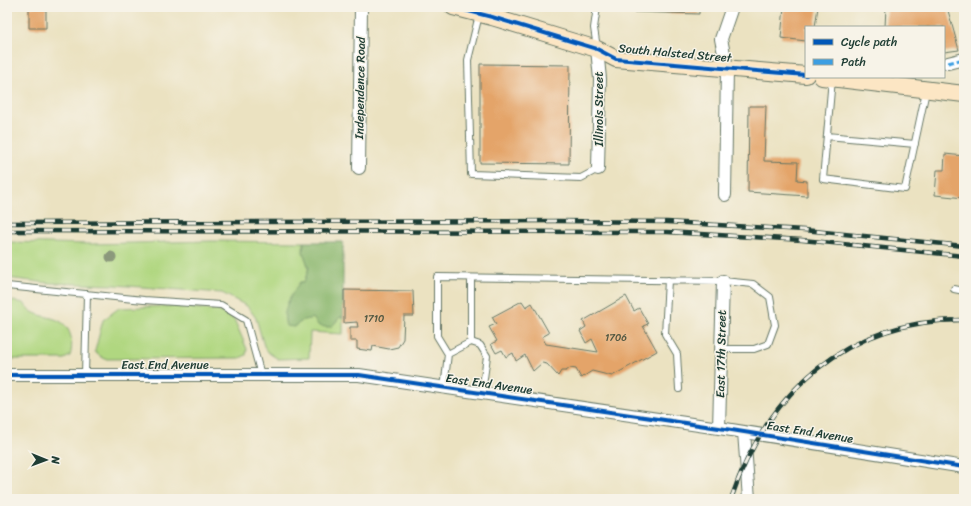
<svg xmlns="http://www.w3.org/2000/svg" width="971" height="506" font-family="Sriracha,sans-serif">
  <style>
    .green { fill: #b0d780; stroke: #688a5a }
    .forest { fill: #8cb86e; stroke: #567a51 }
    .building { fill: #e4a469 }
    .lines { fill: none; stroke-linecap: round; stroke-linejoin: round }
    .lane-casing { stroke: #667765; stroke-width: 8 }
    .street-casing { stroke: #667765; stroke-width: 14 }
    .secondary-casing { stroke: #667765; stroke-width: 18 }
    .lane { stroke: #fff; stroke-width: 6 }
    .street { stroke: #fff; stroke-width: 12 }
    .secondary { stroke: #fce6c4; stroke-width: 16 }
    .rail-casing { stroke: #1f3d34; stroke-width: 4.5 }
    .rail { stroke: #f7f3e8; stroke-width: 3; stroke-dasharray: 9; stroke-linecap: butt }
    .quiet { stroke: #3c9ee2; stroke-width: 3; stroke-dasharray: 6 3; stroke-linecap: butt }
    .cycleway-casing { stroke: #f7f3e8; stroke-width: 6 }
    .cycleway { stroke: #0057b8; stroke-width: 4 }
    .tree { fill: #8b987c }
    .labels { text-anchor: middle; dominant-baseline: central; stroke-width: 3; stroke-linejoin: round; paint-order: stroke }
    .number-label { font-size: 10px; fill: #505741 }
    .street-label { font-size: 12px; fill: #1f3d34; stroke: #f7f3e8 }
  </style>
  <rect width="100%" height="100%" fill="#f7f3e8"/>
  <filter id="ink" filterUnits="userSpaceOnUse"><feTurbulence type="fractalNoise" baseFrequency=".025" numOctaves="2"/><feDisplacementMap in="SourceGraphic" scale="8" xChannelSelector="R" yChannelSelector="G"/><feConvolveMatrix kernelMatrix="1 2 1 2 8 2 1 2 1" color-interpolation-filters="sRGB"/></filter>
  <filter id="wash" filterUnits="userSpaceOnUse"><feTurbulence type="fractalNoise" baseFrequency=".012" numOctaves="4" result="noise"/><feDisplacementMap in="SourceGraphic" scale="16" xChannelSelector="R" yChannelSelector="G"/><feGaussianBlur stdDeviation="0.9" result="paint"/><feColorMatrix in="noise" values="0 0 0 0 0 0 0 0 0 0 0 0 0 0 0 0 0 1.4 0 .05"/><feComposite in="paint" operator="in"/></filter>
  <g filter="url(#wash)">
    <rect width="100%" height="100%" fill="#ebe2c1"/>
    <!-- green -->
    <path class="green" d="M210 241 304 242C300 259 315 264 304 282H300L287 304 294 327 303 320 313 318 319 326C334 328 331 326 340 317H343V334L310 332 309 358 278 359 269 353 264 346 256 318 247 306 222 293 115 285 48 283 7 278V242L92 244Z
      M7 300 24 303C35 324 64 309 71 337 72 343 72 350 70 356L64 359H7Z
      M168 306 217 310 234 319 247 349 246 355 240 358 105 359 97 354 95 351 103 320 119 308Z"/>
    <!-- forest -->
    <path class="forest" d="M304 242H343V317H340C331 327 334 328 319 326L313 318 303 320 294 327 286 326C281 310 291 295 300 282H304L309 268 303 252Z"/>
    <g id="blocks">
      <!-- building -->
      <path class="building" d="M29 7H46V28H29Z
        M632 7H699V14L632 12Z
        M784 7H818L815 27H806V41L781 38Z
        M886 7H947L959 50 944 52V27H885Z
        M480 64 570 65 569 164 480 163Z
        M749 106H766L764 161 798 162 797 180 807 181V196L748 192Z
        M945 154 964 156V198L935 195 937 170H944Z
        M344 290 413 291 414 316H404L403 339 398 347 389 349 373 346 372 351 357 349V341H350V327H358L357 322 344 323Z
        M626 296 634 311 639 308 648 324 643 326 657 351 612 376 592 371 581 378 576 369 570 368 566 371H561L558 376 547 364 542 363 533 371 525 355 516 361 513 353 506 357 502 350 496 353 491 344 497 341 489 327 496 324 492 317 522 301 526 307 532 303 549 333 542 337 546 344 598 352 592 339 586 343 580 331 586 327 583 321Z"/>
    </g>
  </g>
  <g filter="url(#ink)">
    <use href="#blocks" fill-opacity="0" stroke="#667765" stroke-width="1"/>
    <g class="lines">
      <defs>
        <path id="lane" d="M597 7 594 28 597 48
          M479 15 468 60 471 174 581 178 598 169
          M832 79 823 179 905 189 926 91
          M827 136 915 144
          M668 280 665 334 677 354 679 389
          M7 286 144 300 221 305 246 320 261 375
          M954 289 964 291
          M471 342V278
          M448 354 471 342 480 345 487 356 482 393
          M85 375 87 294
          M444 388 448 354 437 336V277L723 281 753 284 770 297 775 325 768 344 754 349H721"/>
        <path id="street" d="M597 49 600 79 598 169
          M948 63 964 59
          M359 168 361 7
          M725 195 727 68 721 39 732 7
          M7 375H359L719 428 964 467
          M719 428 723 281
          M744 432 749 499"/>
        <path id="secondary" d="M453 7 492 17 597 49 616 59 806 75
          M822 77 964 94"/>
      </defs>
      <!-- lane casing -->
      <use href="#lane" class="lane-casing"/>
      <!-- street casing -->
      <use href="#street" class="street-casing"/>
      <!-- secondary casing -->
      <use href="#secondary" class="secondary-casing"/>
      <!-- lane -->
      <use href="#lane" class="lane"/>
      <!-- street -->
      <use href="#street" class="street"/>
      <!-- secondary -->
      <use href="#secondary" class="secondary"/>
      <defs>
        <path id="rail" d="M7 223 556 221 667 222 804 230 964 246
          M7 231 667 232 802 240 964 256
          M731 499C767 392 847 319 964 320"/>
      </defs>
      <!-- rail casing -->
      <use href="#rail" class="rail-casing"/>
      <!-- rail -->
      <use href="#rail" class="rail"/>
      <!-- quiet -->
      <path class="quiet" d="M948 63 964 59"/>
      <defs>
        <path id="cycleway" d="M453 7 492 17 597 49 616 59 806 75
          M7 375H359L719 428 964 467"/>
      </defs>
      <!-- cycleway casing -->
      <use href="#cycleway" class="cycleway-casing"/>
      <!-- cycleway -->
      <use href="#cycleway" class="cycleway"/>
    </g>
    <!-- trees -->
    <circle class="tree" cx="111" cy="257" r="5.5"/>
  </g>
  <g class="labels">
    <!-- number labels -->
    <g class="number-label">
      <text x="374" y="319">1710</text>
      <text x="616" y="338">1706</text>
    </g>
    <!-- street labels -->
    <g class="street-label">
      <text transform="translate(675 53) rotate(5)">South Halsted Street</text>
      <text transform="translate(360 88) rotate(-89)">Independence Road</text>
      <text transform="translate(599 109) rotate(-90)">Illinois Street</text>
      <text transform="translate(721 354) rotate(-89)">East 17th Street</text>
      <text x="165" y="365">East End Avenue</text>
      <text transform="translate(489 384) rotate(8)">East End Avenue</text>
      <text transform="translate(810 432) rotate(9)">East End Avenue</text>
    </g>
  </g>
  <!-- margin -->
  <rect width="971" height="506" fill="none" stroke="#f7f3e8" stroke-width="24"/>
  <!-- legend -->
  <rect x="805" y="26" width="140" height="52" fill="#f7f3e8" stroke="#a1aaa0"/>
  <rect x="813" y="39" width="20" height="6" fill="#0057b8" stroke="#a1aaa0"/>
  <text x="841" y="46" font-size="12" fill="#1f3d34">Cycle path</text>
  <rect x="813" y="59" width="20" height="6" fill="#3c9ee2" stroke="#a1aaa0"/>
  <text x="841" y="66" font-size="12" fill="#1f3d34">Path</text>
  <!-- north arrow -->
  <g transform="translate(46 460) rotate(91)" stroke="#f7f3e8" stroke-width="3" paint-order="stroke">
  <path d="M0-3L7 15L0 10L-7 15Z" fill="#1f3d34"/>
  <text y="-6" font-size="11" font-weight="bold" text-anchor="middle" fill="#1f3d34">N</text>
  </g>
</svg>
